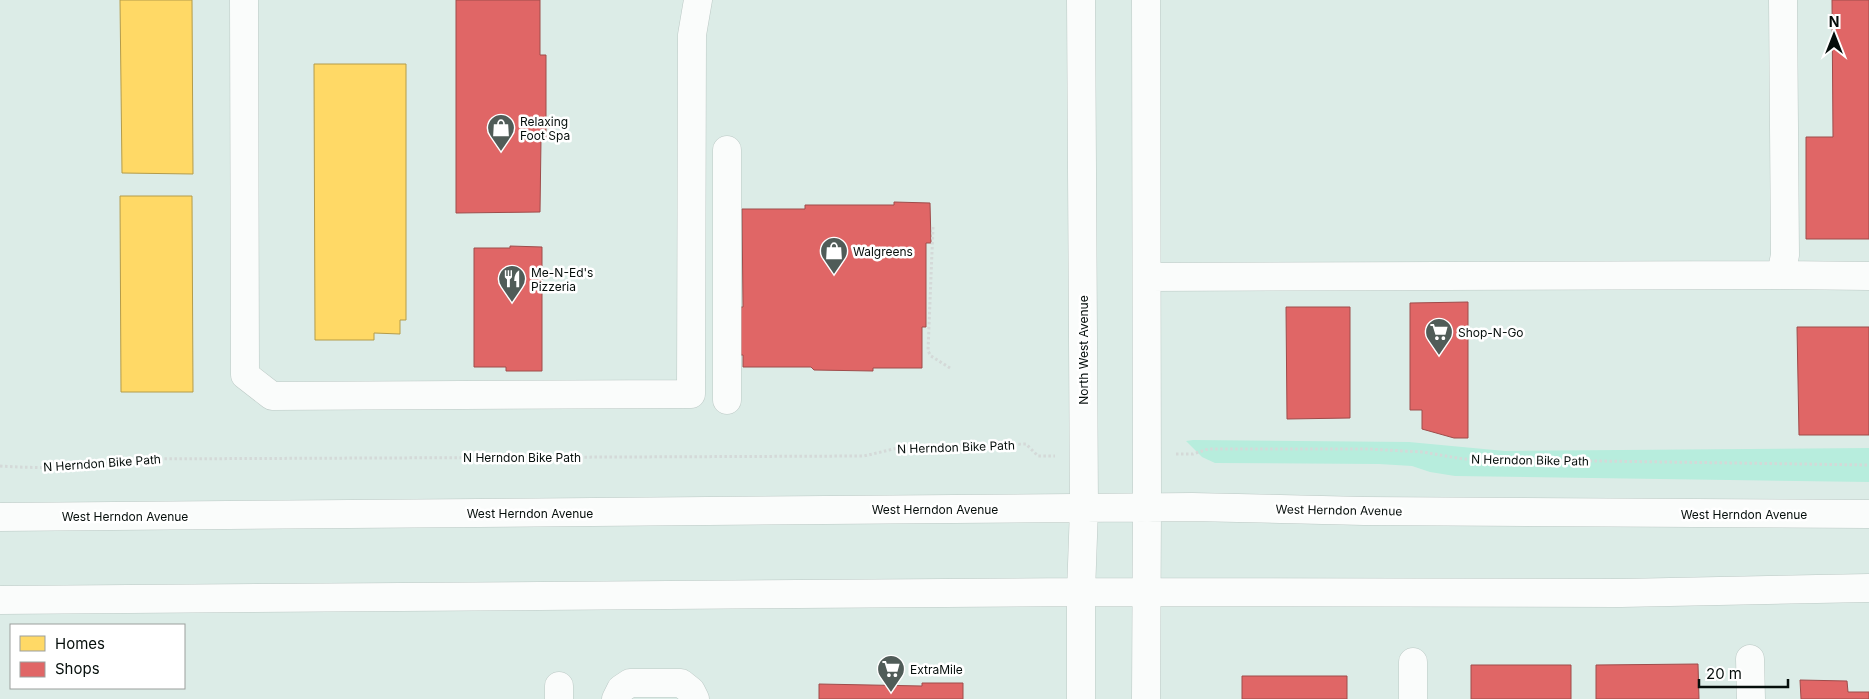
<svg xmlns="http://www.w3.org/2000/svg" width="1869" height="699" font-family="Inter,sans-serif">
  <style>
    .green { fill: #b7eddd }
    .homes { fill: #ffd966; stroke: #b49c4b }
    .shops { fill: #e06666; stroke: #9e4c4b }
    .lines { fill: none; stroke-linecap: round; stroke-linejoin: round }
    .minor-casing { stroke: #bcc9c5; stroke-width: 29 }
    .major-casing { stroke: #bcc9c5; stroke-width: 29 }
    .path { stroke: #d4d9d8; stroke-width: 3; stroke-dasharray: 2.5 2.5; stroke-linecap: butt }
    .minor { stroke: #fafcfb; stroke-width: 28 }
    .major { stroke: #fafcfb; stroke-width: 28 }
    .labels { text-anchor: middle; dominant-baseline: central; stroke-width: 5; stroke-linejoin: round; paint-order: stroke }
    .poi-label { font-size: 12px; fill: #050e0b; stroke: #fff; text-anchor: start }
    .street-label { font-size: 12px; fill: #050e0b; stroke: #fff }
  </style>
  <rect width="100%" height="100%" fill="#dcece7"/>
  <!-- green -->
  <path class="green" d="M1193 440 1409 442 1505 451 1869 448V482L1455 476 1430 472 1412 466 1379 464 1215 463 1202 457 1186 441Z"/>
  <!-- homes -->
  <path class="homes" d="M120 0H192L193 174 122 173Z
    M314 64H406V320H400V334L374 333V340H315Z
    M120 196H192L193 392H121Z"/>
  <!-- shops -->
  <path class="shops" d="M456 0H540V55H546V138L541 139 540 212 456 213Z
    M1832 0H1869V239H1806V137H1833Z
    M894 202 930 203 931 243H926V327H922V368H873V371L814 370 811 367H743V355H717L718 308 743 307 742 209H805V205H894Z
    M510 246 542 247V371H506V367H474V248H510Z
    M1468 302V438H1454L1422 429V410H1410V303Z
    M1286 307H1350V418L1287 419Z
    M1797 327H1869V435H1799Z
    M1698 664 1699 699H1596V665Z
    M1471 665H1571V699H1471Z
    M1242 676H1347V699H1242Z
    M1800 680 1847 681 1848 692H1869V699H1801Z
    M922 683H963V699H819V684L922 686Z"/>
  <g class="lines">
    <defs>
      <path id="minor" d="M244 0 245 375 272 396 691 394 692 35 698 0
        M1081 0 1084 509
        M1146 0 1147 508
        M1783 0 1785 255 1781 275 1869 276
        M727 150V400
        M1147 277 1781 275
        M1750 659 1751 699
        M559 686V699
        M616 699 621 689 630 683H681L691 691 695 699
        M1413 699V662"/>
      <path id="major" d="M0 517 1192 507 1364 511 1869 514
        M0 600 1081 592 1621 593 1869 588
        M1081 699V592L1084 509
        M1146 699 1147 508"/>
    </defs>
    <!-- minor casing -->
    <use href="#minor" class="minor-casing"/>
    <!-- major casing -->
    <use href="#major" class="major-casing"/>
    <!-- path -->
    <path class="path" d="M933 227 928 351 931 356 950 368
      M1176 454H1193L1208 449H1368L1423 452 1463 459 1869 465
      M0 466C45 469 89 468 134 459L864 456 902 447 1026 444 1038 456H1055"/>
    <!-- minor -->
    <use href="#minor" class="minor"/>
    <!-- major -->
    <use href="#major" class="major"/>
  </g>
  <!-- icons -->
  <defs>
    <symbol id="shop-pin" viewBox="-11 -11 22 30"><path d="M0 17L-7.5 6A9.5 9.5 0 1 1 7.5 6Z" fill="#505c58" stroke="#fff"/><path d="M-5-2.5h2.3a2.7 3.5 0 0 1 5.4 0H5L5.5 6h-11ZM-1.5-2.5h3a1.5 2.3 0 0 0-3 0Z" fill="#fff"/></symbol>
    <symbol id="restaurant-pin" viewBox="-11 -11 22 30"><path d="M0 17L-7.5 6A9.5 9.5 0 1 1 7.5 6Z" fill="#505c58" stroke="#fff"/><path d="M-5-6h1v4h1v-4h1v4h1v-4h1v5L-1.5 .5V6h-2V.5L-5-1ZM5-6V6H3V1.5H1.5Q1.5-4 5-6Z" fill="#fff"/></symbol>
    <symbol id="supermarket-pin" viewBox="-11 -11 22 30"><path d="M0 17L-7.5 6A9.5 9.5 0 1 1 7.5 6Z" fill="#505c58" stroke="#fff"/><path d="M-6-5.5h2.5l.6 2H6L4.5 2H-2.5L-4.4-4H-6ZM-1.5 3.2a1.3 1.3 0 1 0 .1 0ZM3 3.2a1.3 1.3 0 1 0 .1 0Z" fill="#fff"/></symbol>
  </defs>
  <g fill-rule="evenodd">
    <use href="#shop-pin" x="485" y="112" width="32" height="43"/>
    <use href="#shop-pin" x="818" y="235" width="32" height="43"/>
    <use href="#restaurant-pin" x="496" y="263" width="32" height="43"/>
    <use href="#supermarket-pin" x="1423" y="316" width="32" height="43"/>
    <use href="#supermarket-pin" x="875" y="653" width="32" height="43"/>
  </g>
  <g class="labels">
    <!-- poi labels -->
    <g class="poi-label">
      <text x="520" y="121">Relaxing<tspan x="520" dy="14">Foot Spa</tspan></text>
      <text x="853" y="251">Walgreens</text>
      <text x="531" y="272">Me-N-Ed's<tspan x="531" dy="14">Pizzeria</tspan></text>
      <text x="1458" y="332">Shop-N-Go</text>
      <text x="910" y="669">ExtraMile</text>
    </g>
    <!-- street labels -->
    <g class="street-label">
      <text transform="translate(1083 350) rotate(-90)">North West Avenue</text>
      <text transform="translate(956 447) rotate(-2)">N Herndon Bike Path</text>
      <text x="522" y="457">N Herndon Bike Path</text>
      <text transform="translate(1530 460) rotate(1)">N Herndon Bike Path</text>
      <text transform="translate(102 463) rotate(-4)">N Herndon Bike Path</text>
      <text x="935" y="509">West Herndon Avenue</text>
      <text transform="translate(1339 510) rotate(1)">West Herndon Avenue</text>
      <text x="530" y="513">West Herndon Avenue</text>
      <text x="1744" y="514">West Herndon Avenue</text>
      <text x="125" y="516">West Herndon Avenue</text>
    </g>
  </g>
  <!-- legend -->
  <rect x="10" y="624" width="175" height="65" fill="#ffffff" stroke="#9b9f9d"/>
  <rect x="20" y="636" width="25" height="15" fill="#ffd966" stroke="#9b9f9d"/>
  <text x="55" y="649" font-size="15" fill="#050e0b">Homes</text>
  <rect x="20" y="662" width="25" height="15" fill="#e06666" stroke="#9b9f9d"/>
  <text x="55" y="674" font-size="15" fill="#050e0b">Shops</text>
  <!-- north arrow -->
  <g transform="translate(1834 35)" stroke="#ffffff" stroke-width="4" paint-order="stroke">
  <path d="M0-4L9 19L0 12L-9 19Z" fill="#050e0b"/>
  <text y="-8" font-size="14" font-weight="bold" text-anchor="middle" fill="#050e0b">N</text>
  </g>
  <!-- scale -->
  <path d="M1699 679v8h89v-8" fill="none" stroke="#050e0b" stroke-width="2.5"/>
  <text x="1706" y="679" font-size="15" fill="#050e0b" stroke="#ffffff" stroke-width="4" paint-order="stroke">20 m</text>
</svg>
